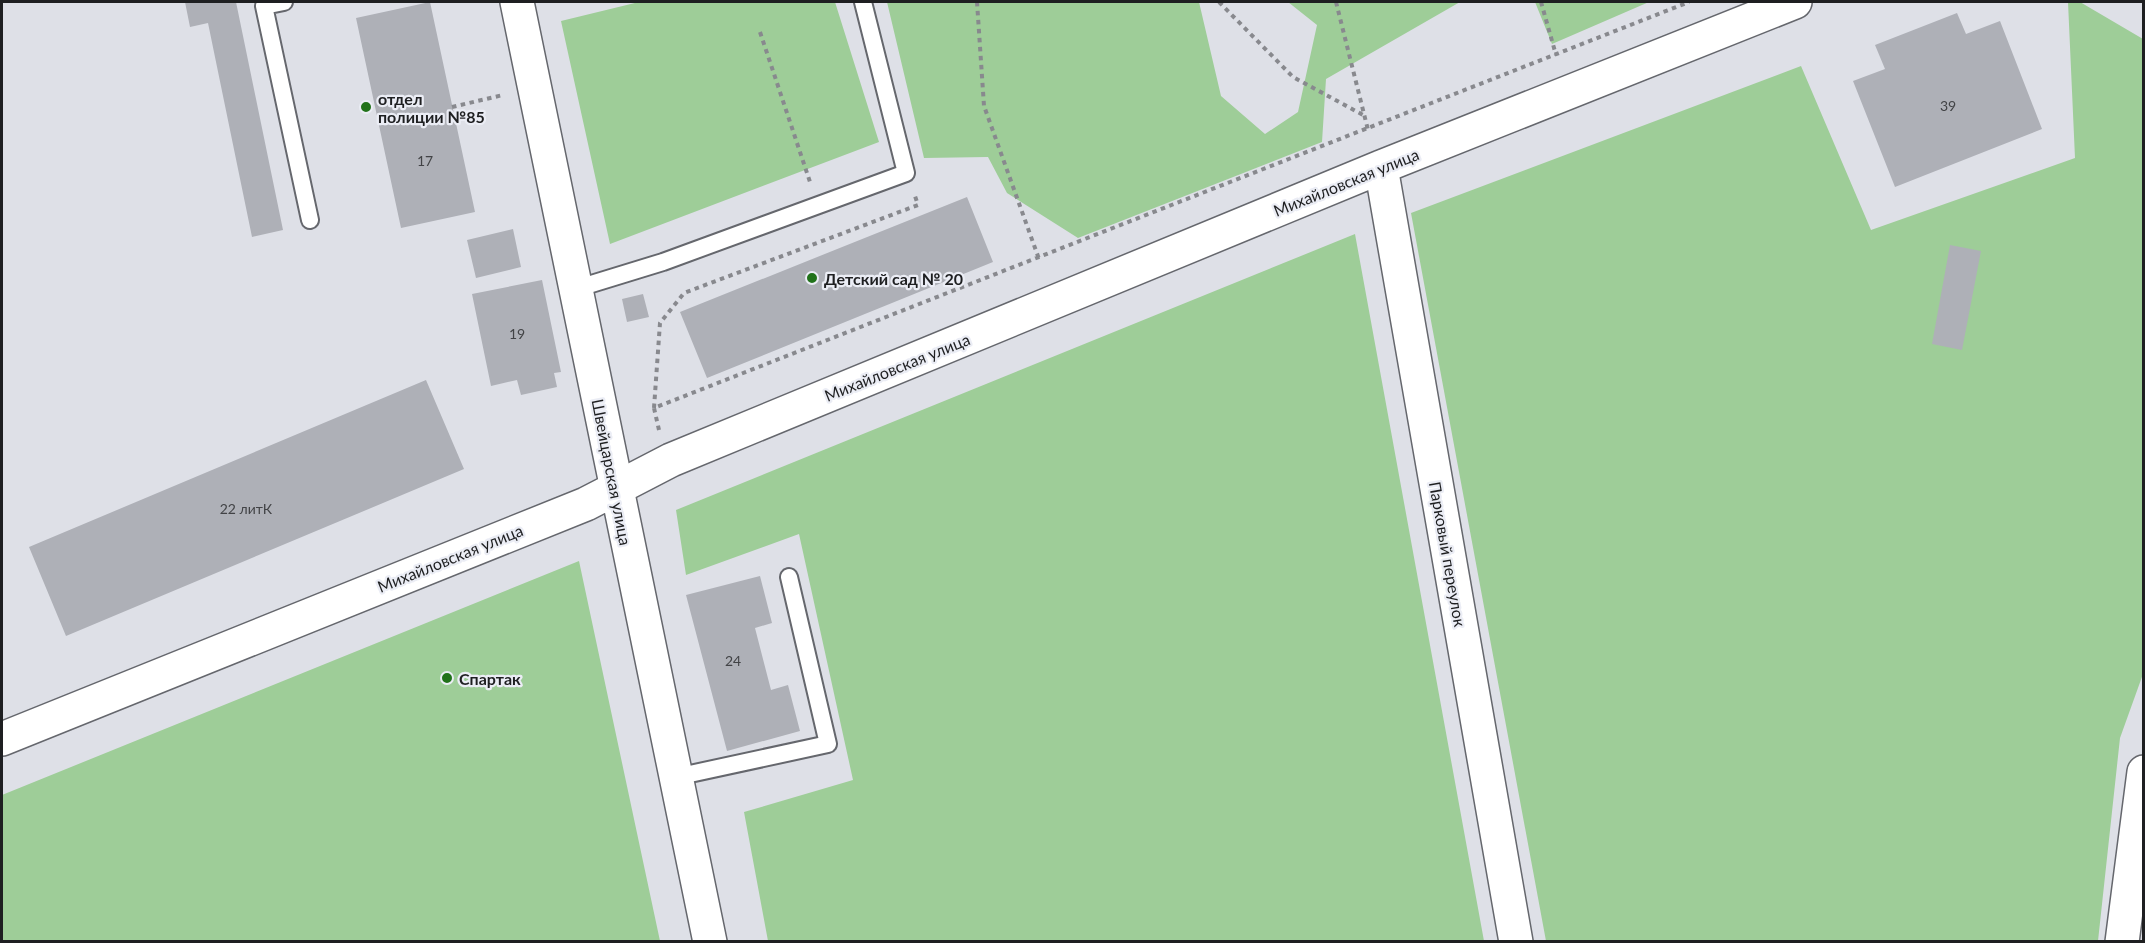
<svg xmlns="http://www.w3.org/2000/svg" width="2145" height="943" font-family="Lato,sans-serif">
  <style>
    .green { fill: #9ecd98 }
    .building { fill: #aeb0b7 }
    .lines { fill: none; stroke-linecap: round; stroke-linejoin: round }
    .lane-casing { stroke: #65676d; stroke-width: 20 }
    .street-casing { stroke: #65676d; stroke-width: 36 }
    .secondary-casing { stroke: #65676d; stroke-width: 36 }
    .path { stroke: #88898e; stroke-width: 4; stroke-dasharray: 4.5 4.5; stroke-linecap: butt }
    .lane { stroke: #fff; stroke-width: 16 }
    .street { stroke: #fff; stroke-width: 33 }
    .secondary { stroke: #fff; stroke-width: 33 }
    .poi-dot { fill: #21721a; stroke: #ebedf5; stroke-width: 2 }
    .labels { text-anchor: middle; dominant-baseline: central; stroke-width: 4.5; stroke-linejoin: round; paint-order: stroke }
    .number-label { font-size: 14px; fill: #424346 }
    .poi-label { font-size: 16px; font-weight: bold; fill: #1e1f21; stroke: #ebedf5; text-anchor: start }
    .street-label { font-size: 16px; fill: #1e1f21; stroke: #ebedf5 }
  </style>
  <rect width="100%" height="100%" fill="#dee0e7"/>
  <!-- green -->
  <path class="green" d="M639 2H835L879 142 610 244 561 21Z
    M887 2H1199L1221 96 1265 134 1298 112 1317 25 1288 2H1460L1326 79 1322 142 1078 238 1007 193 988 157 924 158Z
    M1535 2H1649L1552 44Z
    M2068 2H2080L2143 39V674L2120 738 2098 941H1546L1411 213 1801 66 1871 230 2075 158Z
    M1355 234 1484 941H768L744 812 853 780 799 534 686 575 676 510Z
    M579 561 660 941H2V795Z"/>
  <!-- building -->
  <path class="building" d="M185 2H236L283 230 252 237 208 23 190 27Z
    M430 2 475 212 401 228 356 18Z
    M1957 13 1966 34 2000 21 2042 129 1895 187 1853 81 1885 69 1875 45Z
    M967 197 993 262 707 378 680 312Z
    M513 229 521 267 476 278 467 240Z
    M1950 245 1981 251 1962 350 1932 344Z
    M542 280 561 372 554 373 557 387 521 395 517 380 491 386 472 294Z
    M643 294 649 317 627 322 622 299Z
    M426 380 464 469 66 636 29 547Z
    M760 576 772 623 755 628 771 690 788 685 800 731 727 751 686 595Z"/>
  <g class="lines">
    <defs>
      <path id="lane" d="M284 2 264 6 310 220
        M575 289 663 262 906 173 863 2
        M676 777 828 744 789 577"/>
      <path id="street" d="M1381 167 1516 942
        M617 488 671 460 1381 167 1795 2
        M2122 942 2144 772"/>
      <path id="secondary" d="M517 2 710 942
        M2 739 586 504 617 488"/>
    </defs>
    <!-- lane casing -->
    <use href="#lane" class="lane-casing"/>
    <!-- street casing -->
    <use href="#street" class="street-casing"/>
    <!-- secondary casing -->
    <use href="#secondary" class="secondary-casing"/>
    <!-- path -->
    <path class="path" d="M977 2 984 106 1039 259
      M1219 2 1293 77 1365 116
      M1336 2 1368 130
      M1541 2 1556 55
      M760 32 810 182
      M452 107 503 95
      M654 408 660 323 684 293 918 205 915 196
      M659 430 654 408 1689 2"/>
    <!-- lane -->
    <use href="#lane" class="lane"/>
    <!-- street -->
    <use href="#street" class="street"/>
    <!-- secondary -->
    <use href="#secondary" class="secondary"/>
  </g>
  <!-- markers -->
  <g class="poi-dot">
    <circle cx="366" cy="107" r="6"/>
    <circle cx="812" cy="278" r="6"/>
    <circle cx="447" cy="678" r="6"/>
  </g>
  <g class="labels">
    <!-- number labels -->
    <g class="number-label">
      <text x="1948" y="105">39</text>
      <text x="425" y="160">17</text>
      <text x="517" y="333">19</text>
      <text x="246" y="508">22 литК</text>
      <text x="733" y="660">24</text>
    </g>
    <!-- poi labels -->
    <g class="poi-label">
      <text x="378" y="98">отдел<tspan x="378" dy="18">полиции №85</tspan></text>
      <text x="824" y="278">Детский сад № 20</text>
      <text x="459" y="678">Спартак</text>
    </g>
    <!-- street labels -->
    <g class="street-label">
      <text transform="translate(1346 182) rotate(-22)">Михайловская улица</text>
      <text transform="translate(897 367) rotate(-22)">Михайловская улица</text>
      <text transform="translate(612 472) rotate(79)">Швейцарская улица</text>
      <text transform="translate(1448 554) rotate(80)">Парковый переулок</text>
      <text transform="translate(450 558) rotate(-22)">Михайловская улица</text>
    </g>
  </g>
  <!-- border -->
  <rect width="2145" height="943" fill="none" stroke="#1e1f21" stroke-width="6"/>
</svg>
